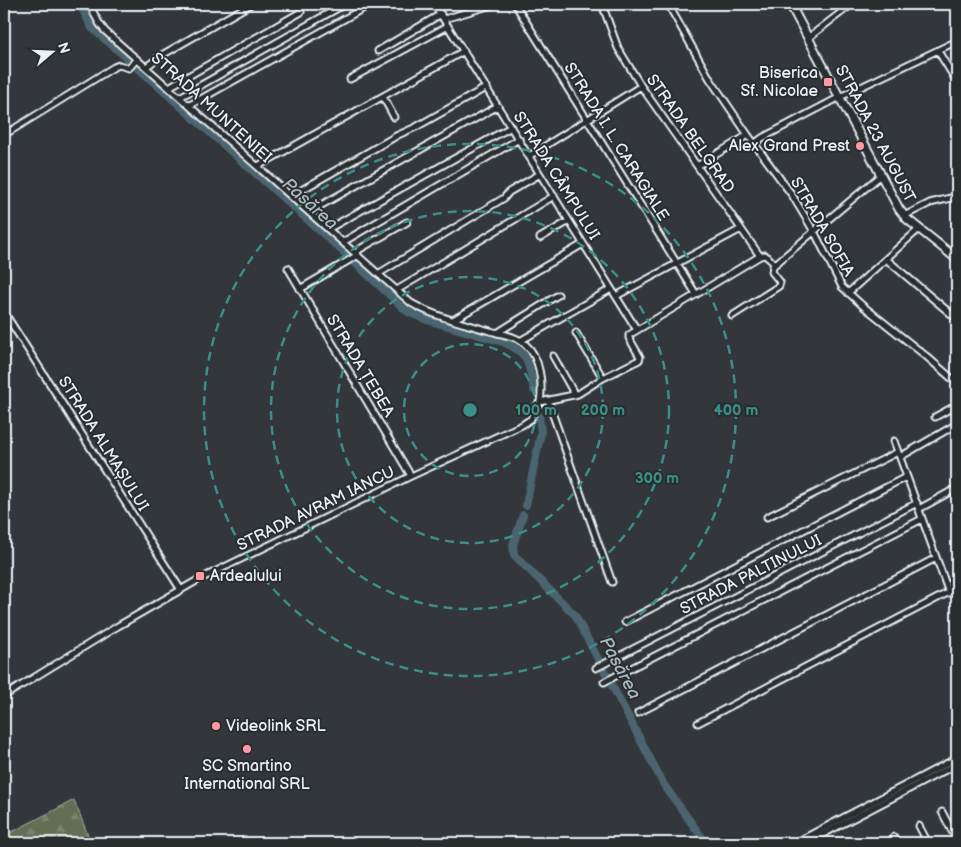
<svg xmlns="http://www.w3.org/2000/svg" width="961" height="847" font-family="'Balsamiq Sans',sans-serif">
  <style>
    .forest { fill: url(#forest-firs); stroke: #a6b0a6 }
    .lines { fill: none; stroke-linecap: round; stroke-linejoin: round }
    .river { stroke: #4b656f; stroke-width: 8 }
    .street-casing { stroke: #e8f1f8; stroke-width: 9 }
    .secondary-casing { stroke: #e8f1f8; stroke-width: 11 }
    .street { stroke: #2a2d2e; stroke-width: 5 }
    .secondary { stroke: #2a2d2e; stroke-width: 7 }
    .ring { fill: none; stroke: #3a8f8a; stroke-width: 2.5; stroke-dasharray: 9 6 }
    .poi-dot { fill: #ff9aa2; stroke: #2a2d2e; stroke-width: 2 }
    .labels { text-anchor: middle; dominant-baseline: central; stroke-width: 4; stroke-linejoin: round; paint-order: stroke }
    .poi-label { font-size: 16px; fill: #e8f1f8; stroke: #2a2d2e; text-anchor: end }
    .street-label { font-size: 16px; fill: #e8f1f8; stroke: #2a2d2e }
    .water-label { font-size: 18px; font-style: italic; fill: #a9b9c1; stroke: #2a2d2e }
    .centre { fill: #3a8f8a; stroke: #2a2d2e; stroke-width: 2.5 }
    .ring-label { font-size: 15px; text-anchor: middle; font-weight: bold; fill: #3a8f8a; stroke: #2a2d2e; stroke-width: 4; stroke-linejoin: round; paint-order: stroke }
  </style>
  <defs>
    <pattern id="forest-firs" width="22" height="20" patternUnits="userSpaceOnUse" patternTransform="scale(1.25)"><rect width="22" height="20" fill="#646e54"/><path d="M5 1l3.5 6h-7zM16 11l3.5 6h-7z" fill="#7a836d"/></pattern>
  </defs>
  <rect width="100%" height="100%" fill="#33363b"/>
  <filter id="ink" filterUnits="userSpaceOnUse"><feTurbulence type="fractalNoise" baseFrequency=".02" numOctaves="2"/><feDisplacementMap in="SourceGraphic" scale="10" xChannelSelector="R" yChannelSelector="G"/><feConvolveMatrix kernelMatrix="1 2 1 2 8 2 1 2 1" color-interpolation-filters="sRGB"/></filter>
  <g filter="url(#ink)">
    <!-- forest -->
    <path class="forest" d="M74 800 91 843H4V836Z"/>
    <g class="lines">
      <!-- river -->
      <path class="river" d="M80 4 92 28 128 59 339 248 408 312 427 320 503 342C531 354 528 363 534 390
        M526 505 541 432 539 416
        M523 515 513 545 514 555 575 615 664 785 706 843"/>
      <defs>
        <path id="street" d="M89 4 99 23 105 31 411 303C435 317 463 323 490 331 501 334 517 336 526 345 540 357 543 384 540 402
          M434 4 637 330
          M515 4 696 294
          M602 4 618 48 641 86 760 256
          M668 4 710 79 748 135 792 195 816 235 842 287 863 306 926 356 957 383
          M444 19 495 4
          M808 38 852 4
          M378 51 441 14
          M938 51 957 82
          M146 67 162 55 251 4
          M350 79 448 26
          M169 87 301 12
          M180 97 345 4
          M383 97 394 117
          M190 105 371 4
          M4 135 114 67 119 65 129 68 137 59
          M754 144 762 138 840 97 957 41
          M529 156 641 86
          M258 166 464 51
          M697 166 748 135
          M291 196 398 135 416 127 487 87
          M309 212 498 106
          M904 216 930 203 955 197
          M328 229 511 127
          M540 238 569 221
          M343 242 519 139
          M356 253 360 249 407 222
          M760 256 765 255 775 264
          M886 259 957 319
          M288 268 411 476
          M378 274 504 198 509 192 540 174
          M300 289 358 255
          M397 290 554 196
          M848 293 919 229
          M616 296 741 229
          M4 312 181 590
          M732 316 779 286 780 282 772 272 773 266 881 175
          M453 320 583 244
          M497 333 558 295
          M576 333 603 378
          M520 341 611 289
          M553 356 575 395
          M548 401 612 582
          M935 417 957 405
          M894 441 949 593
          M900 457 957 424
          M919 509 957 488
          M767 517 898 452
          M625 622 906 477
          M596 668 917 503
          M604 682 922 519
          M4 696 118 626 198 580 411 476 522 425 531 419 535 408 540 402 578 394 603 378 639 360 640 357 629 338V335L760 256
          M638 713 936 558
          M698 723 957 588
          M942 812 957 841
          M919 826 928 843
          M894 837 897 843
          M795 843 957 758
          M806 843 957 764"/>
        <path id="secondary" d="M790 4 899 209 907 219 957 259
          M4 5 6 4"/>
      </defs>
      <!-- street casing -->
      <use href="#street" class="street-casing"/>
      <!-- secondary casing -->
      <use href="#secondary" class="secondary-casing"/>
      <!-- street -->
      <use href="#street" class="street"/>
      <!-- secondary -->
      <use href="#secondary" class="secondary"/>
    </g>
  </g>
  <!-- distance rings -->
  <g class="ring">
    <circle cx="470" cy="410" r="66"/>
    <circle cx="470" cy="410" r="133"/>
    <circle cx="470" cy="410" r="199"/>
    <circle cx="470" cy="410" r="266"/>
  </g>
  <!-- markers -->
  <g class="poi-dot">
    <rect x="823" y="77" width="10" height="10" rx="2.5"/>
    <circle cx="860" cy="146" r="5"/>
    <rect x="195" y="571" width="10" height="10" rx="2.5"/>
    <circle cx="216" cy="726" r="5"/>
    <circle cx="247" cy="749" r="5"/>
  </g>
  <g class="labels">
    <!-- poi labels -->
    <g class="poi-label">
      <text x="818" y="73">Biserica<tspan x="818" dy="18">Sf. Nicolae</tspan></text>
      <text x="850" y="146">Alex Grand Prest</text>
      <text x="210" y="576" text-anchor="start">Ardealului</text>
      <text x="226" y="726" text-anchor="start">Videolink SRL</text>
      <text x="247" y="766" text-anchor="middle">SC Smartino<tspan x="247" dy="18">International SRL</tspan></text>
    </g>
    <!-- street labels -->
    <g class="street-label">
      <text transform="translate(211 108) rotate(42)">STRADA MUNTENIEI</text>
      <text transform="translate(690 134) rotate(55)">STRADA BELGRAD</text>
      <text transform="translate(875 134) rotate(62)">STRADA 23 AUGUST</text>
      <text transform="translate(616 142) rotate(58)">STRADA I. L. CARAGIALE</text>
      <text transform="translate(556 176) rotate(58)">STRADA CÂMPULUI</text>
      <text transform="translate(822 227) rotate(60)">STRADA SOFIA</text>
      <text transform="translate(360 366) rotate(59)">STRADA ȚEBEA</text>
      <text transform="translate(103 444) rotate(58)">STRADA ALMAȘULUI</text>
      <text transform="translate(316 509) rotate(-26)">STRADA AVRAM IANCU</text>
      <text transform="translate(751 575) rotate(-27)">STRADA PALTINULUI</text>
    </g>
    <!-- water labels -->
    <g class="water-label">
      <text transform="translate(310 204) rotate(42)">Pasărea</text>
      <text transform="translate(620 668) rotate(62)">Pasărea</text>
    </g>
  </g>
  <circle cx="470" cy="410" r="8" class="centre"/>
  <g class="ring-label">
    <text x="536" y="415">100 m</text>
    <text x="603" y="415">200 m</text>
    <text x="736" y="415">400 m</text>
    <text x="657" y="483">300 m</text>
  </g>
  <!-- margin -->
  <rect width="961" height="847" fill="none" stroke="#2a2d2e" stroke-width="20"/>
  <rect x="10" y="10" width="941" height="827" fill="none" stroke="#e8f1f8" stroke-width="2" filter="url(#ink)"/>
  <!-- north arrow -->
  <g transform="translate(52 52) rotate(71)" stroke="#2a2d2e" stroke-width="4" paint-order="stroke">
  <path d="M0-4L9 19L0 12L-9 19Z" fill="#e8f1f8"/>
  <text y="-8" font-size="14" font-weight="bold" text-anchor="middle" fill="#e8f1f8">N</text>
  </g>
</svg>
